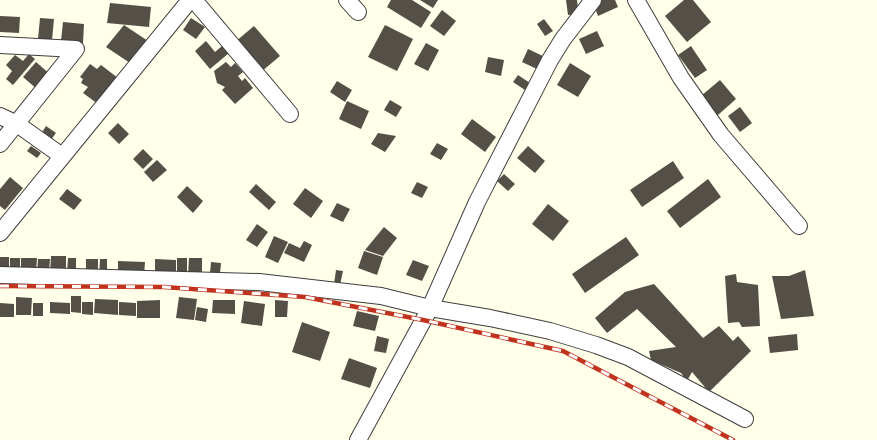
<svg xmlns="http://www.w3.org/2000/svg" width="877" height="440" font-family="'Noto Serif',serif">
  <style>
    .building { fill: #544f47 }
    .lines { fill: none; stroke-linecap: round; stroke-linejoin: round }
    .minor-casing { stroke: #3e3e3e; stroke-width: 18 }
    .minor { stroke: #fff; stroke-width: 16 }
    .rail-casing { stroke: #c1331e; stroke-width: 4.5 }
    .rail { stroke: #fff; stroke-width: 3; stroke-dasharray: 9; stroke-linecap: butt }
  </style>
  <rect width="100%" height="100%" fill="#ffffea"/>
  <!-- building -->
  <path class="building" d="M391 0H412L431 12 421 28 387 7Z
    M420 0H438L433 8Z
    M566 0H577L579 14 568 15Z
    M597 0H615L618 7 598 16 593 2Z
    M684 0H693L711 22 687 42 665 16Z
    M110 3 151 7 149 27 107 23Z
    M442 10 456 21 444 36 430 26Z
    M0 16 20 17 19 33 0 32Z
    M40 18 54 19 52 40 38 39Z
    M191 18 205 27 196 39 183 30Z
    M544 19 553 31 545 36 537 24Z
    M63 22 84 24 83 43 61 41Z
    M124 25 148 41 130 63 106 47Z
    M385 25 413 39 397 71 368 57Z
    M254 26 280 56 261 72 235 42Z
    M597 31 604 46 586 54 579 39Z
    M206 41 215 52 222 46 229 53 210 69 195 51Z
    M426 43 439 50 428 71 414 64Z
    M691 46 707 70 695 78 678 55Z
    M528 49 547 58 541 71 522 62Z
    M29 54 35 59 13 85 6 79 12 71 6 65 15 55 23 61Z
    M488 57 504 60 501 76 485 72Z
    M36 62 51 75 38 90 23 77Z
    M226 62 231 67 235 63 243 72 238 76 242 81 245 78 253 88 235 104 222 90 225 87 217 83 214 71Z
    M570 63 591 76 578 97 557 85Z
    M90 64 97 69 101 65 118 78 98 104 83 93 88 87 81 83 83 79 80 77Z
    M518 75 533 85 528 92 513 82Z
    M720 80 736 99 718 115 701 96Z
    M337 81 352 90 345 102 330 92Z
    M390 100 402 107 396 117 384 110Z
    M347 101 369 111 361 129 339 119Z
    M740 107 752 123 740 132 728 116Z
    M472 119 496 137 485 152 461 134Z
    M118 123 129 134 119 144 108 133Z
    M46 126 56 133 50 141 41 134Z
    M378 133 396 136 385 152 371 144Z
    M437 143 448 149 441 160 430 154Z
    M31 146 41 153 37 158 27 151Z
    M528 146 545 161 535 173 517 158Z
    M143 149 153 159 143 169 133 159Z
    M157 160 167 170 153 182 144 172Z
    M673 161 684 178 642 207 630 190Z
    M504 174 515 184 508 191 497 181Z
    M10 177 23 188 5 210 0 206V189Z
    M708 179 721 197 680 228 667 211Z
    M417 182 428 187 422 198 411 193Z
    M256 184 276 202 269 210 249 192Z
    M187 186 203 201 193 213 177 197Z
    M305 188 323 201 311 218 293 204Z
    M67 189 82 200 74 210 59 199Z
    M337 203 350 209 343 222 330 216Z
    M548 204 569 221 553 241 532 224Z
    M257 224 268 232 257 247 246 240Z
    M384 227 397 238 383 256 365 250Z
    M274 236 288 242 278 263 265 257Z
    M626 237 639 255 585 293 572 274Z
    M304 241 312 245 304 262 284 253 289 243 300 248Z
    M364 251 383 257 377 275 358 268Z
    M51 256H66V274H50Z
    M0 257H9V272H0Z
    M10 258H20V273L10 272Z
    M21 258H37L36 273H21Z
    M68 258H76V275L67 274Z
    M177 258H187V276H177Z
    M189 258H202V276L188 275Z
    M38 259H50L49 274 37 273Z
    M86 259H98V274H86Z
    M100 259H107V276H99Z
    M155 259 176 260V272L155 271Z
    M413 260 429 266 422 281 406 275Z
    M118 261 145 262 144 276 118 275Z
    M211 262 221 263 220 274 210 273Z
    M336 270 343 271 340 285 334 284Z
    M805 270 814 316 781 319 772 276H789Z
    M736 274 737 282 758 285 760 326 742 327 739 322 728 323 725 276Z
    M654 284 703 338 719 326 733 341 738 336 751 351 709 392 692 372 687 381 681 373 651 360 649 351 676 347 637 309 607 333 595 318 625 292Z
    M71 296H81V313L71 312Z
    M16 297 32 298 31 315H16Z
    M179 297 197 299 194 320 176 318Z
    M95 299 118 300V315L94 313Z
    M160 300V318H137V301Z
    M213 300H235V314L212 313Z
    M275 300 288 301 287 317H275Z
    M244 301 265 304 262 326 241 323Z
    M50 302 70 303V314L50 313Z
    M82 302H93V315L82 314Z
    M119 302 136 303V316L119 315Z
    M0 303 14 304V317H0Z
    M33 303H43V316H33Z
    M197 307 208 309 206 322 195 320Z
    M357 311 379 316 375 331 353 326Z
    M302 322 330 332 320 361 292 352Z
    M797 334 798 350 770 353 768 337Z
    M377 336 389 339 386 353 374 351Z
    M349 358 377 368 370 388 341 379Z"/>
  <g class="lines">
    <defs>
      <path id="minor" d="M194 0 290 114
        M347 0 358 12
        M636 0 681 78 721 135 799 226
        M0 45 76 49 0 144
        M0 116 17 124 62 156
        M0 233 190 0
        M0 275 259 282 381 296 430 308 490 318 550 331 596 345 628 357 745 419
        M358 440 430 308 477 202 550 60 563 39 593 0"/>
    </defs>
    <!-- minor casing -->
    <use href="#minor" class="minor-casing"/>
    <!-- minor -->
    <use href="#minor" class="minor"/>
    <defs>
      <path id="rail" d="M0 286 164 287 305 297 423 320 563 351 733 440"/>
    </defs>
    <!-- rail casing -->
    <use href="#rail" class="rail-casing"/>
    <!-- rail -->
    <use href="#rail" class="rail"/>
  </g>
</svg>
